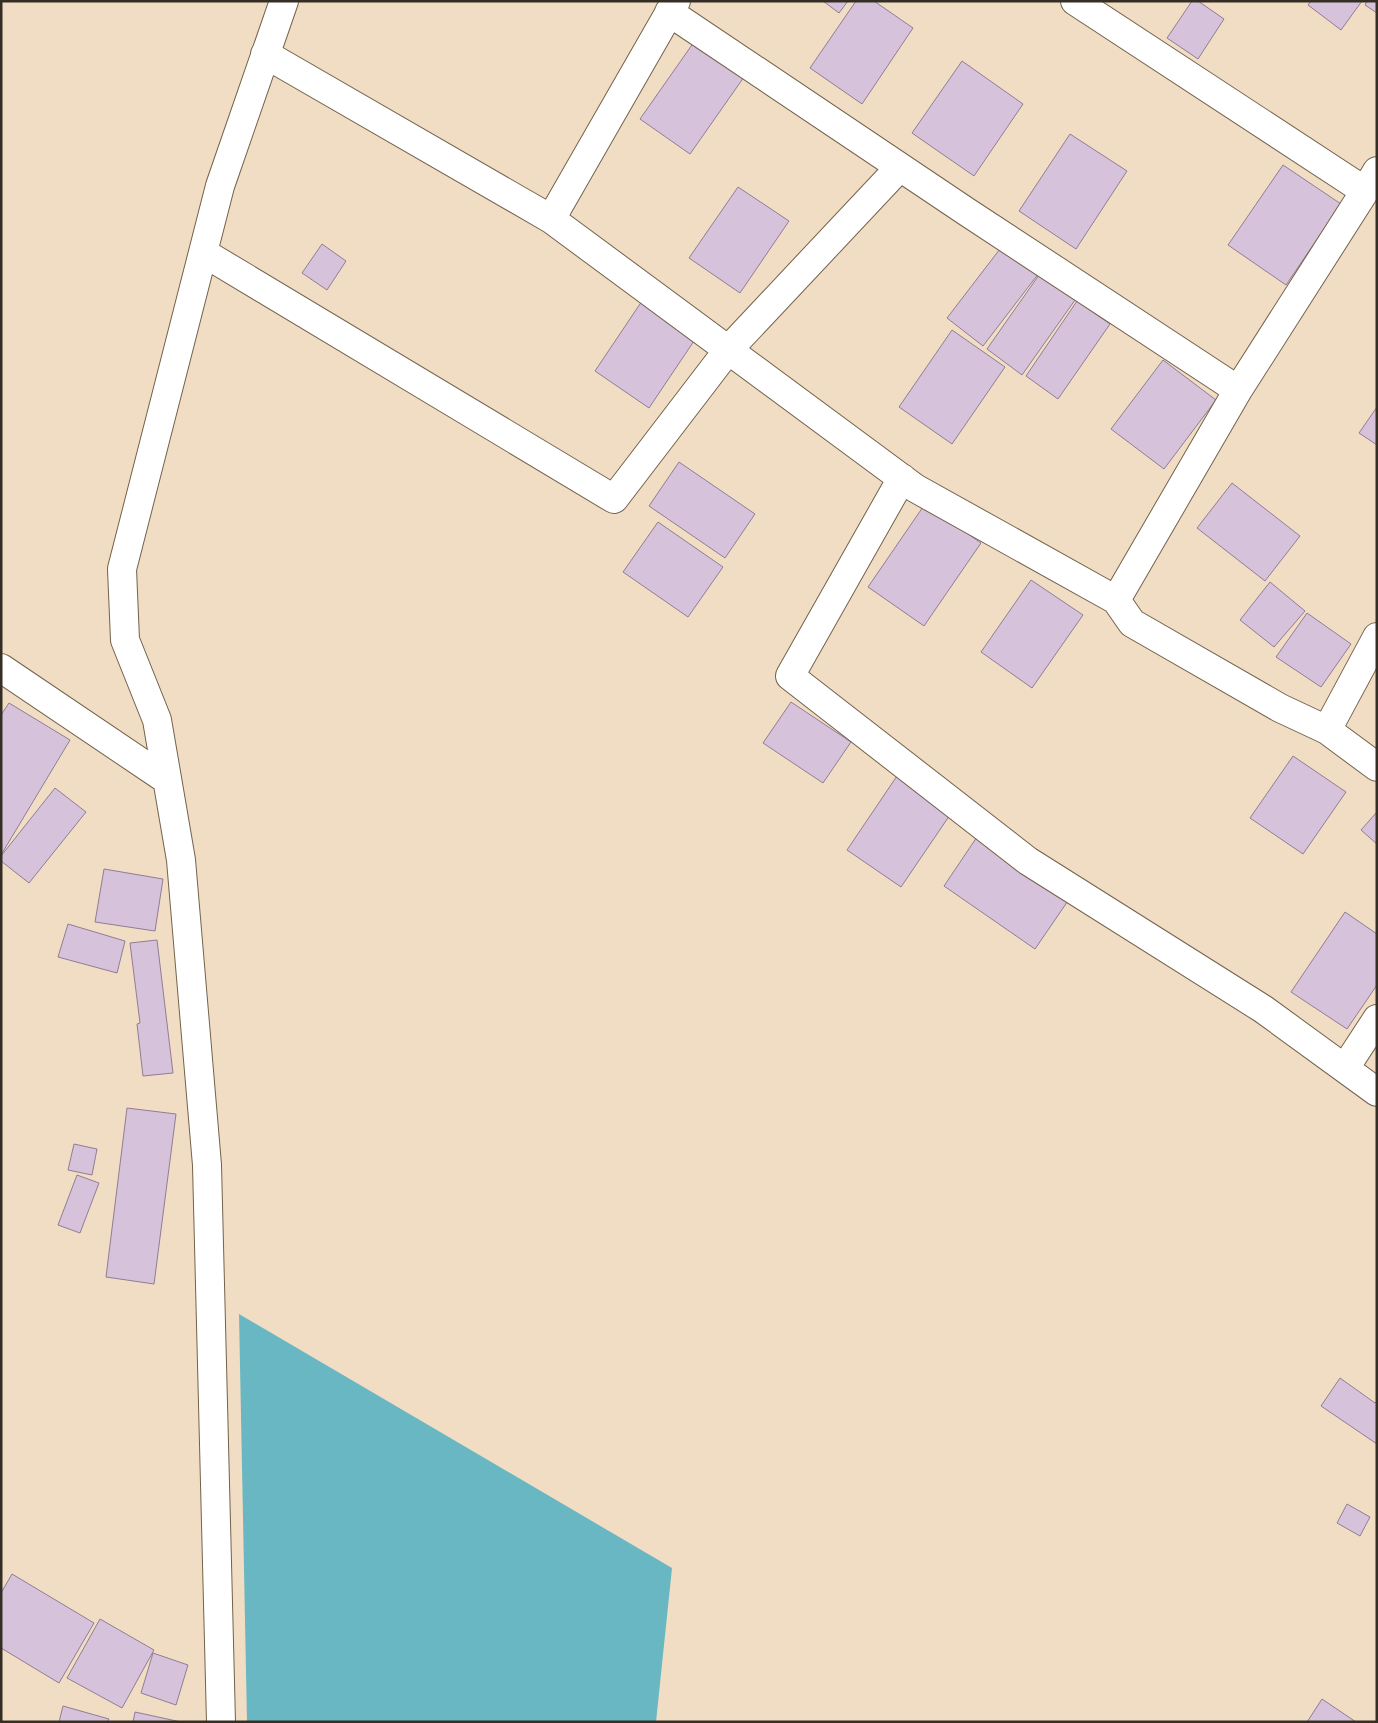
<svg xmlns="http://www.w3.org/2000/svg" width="1378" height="1723" font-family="'DejaVu Sans',sans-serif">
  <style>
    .water { fill: #69b7c2 }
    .building { fill: #d6c2da; stroke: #907d94 }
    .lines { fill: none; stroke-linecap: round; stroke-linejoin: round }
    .minor-casing { stroke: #73624c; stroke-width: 30 }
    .minor { stroke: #fff; stroke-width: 28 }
  </style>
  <rect width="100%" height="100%" fill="#f1ddc3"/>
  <!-- water -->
  <path class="water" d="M239 1314 672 1568 656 1722H247Z"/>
  <!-- building -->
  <path class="building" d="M823 1H848L839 13Z
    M856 1H874L913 28 862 104 810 68Z
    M1192 1H1198L1224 19 1198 59 1167 38Z
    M1311 1H1362L1341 30 1308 5Z
    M1367 1H1377V13L1365 5Z
    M694 42 744 77 690 154 640 119Z
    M962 61 1023 104 974 176 912 133Z
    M1070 134 1127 171 1076 249 1019 211Z
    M1283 165 1341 204 1286 285 1228 245Z
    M738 187 789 221 740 293 689 258Z
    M322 244 346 261 327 290 302 273Z
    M1003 245 1039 273 983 346 947 318Z
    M1039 275 1075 300 1022 375 987 349Z
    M642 301 696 338 649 408 595 371Z
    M1077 301 1110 324 1058 399 1026 376Z
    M952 330 1005 367 952 444 899 407Z
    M1163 360 1216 400 1164 469 1111 429Z
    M1377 407V445L1359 433Z
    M679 462 755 514 725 558 649 506Z
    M1232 483 1300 536 1265 581 1197 528Z
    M925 504 981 543 924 626 868 587Z
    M658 522 723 567 688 617 623 572Z
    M1031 580 1083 615 1032 688 981 652Z
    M1270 582 1305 611 1274 647 1240 620Z
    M1307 613 1351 644 1321 687 1276 657Z
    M791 702 851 742 823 783 763 743Z
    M9 703 70 740 1 855V715Z
    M1293 756 1346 792 1303 854 1250 818Z
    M899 773 954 809 901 887 847 850Z
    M55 788 86 812 29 883 1 861V856Z
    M1376 813 1377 814V844L1361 830Z
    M981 831 1072 895 1035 949 944 886Z
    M104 869 163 879 155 931 95 922Z
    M1345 912 1377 934V985L1347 1029 1291 992Z
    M68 924 125 941 117 973 58 957Z
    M157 940 173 1073 143 1076 137 1024 140 1023 130 943Z
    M127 1108 176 1114 154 1284 106 1277Z
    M74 1144 97 1149 92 1175 68 1170Z
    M77 1175 99 1183 80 1233 58 1225Z
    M1340 1378 1375 1403 1377 1401V1444L1321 1406Z
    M1347 1504 1370 1517 1360 1536 1337 1523Z
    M12 1574 94 1623 59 1683 1 1648V1593Z
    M100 1619 154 1650 122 1708 67 1678Z
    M153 1653 188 1665 176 1705 141 1693Z
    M1322 1699 1356 1722H1307Z
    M63 1706 109 1719 108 1722H59Z
    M135 1712 181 1722H133Z"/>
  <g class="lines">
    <defs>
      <path id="minor" d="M1075 1 1365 191
        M669 12 967 212 1238 390
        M265 54 551 219 915 488 1116 600 1132 623 1280 708 1327 730 1377 767
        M551 219 676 1
        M204 253 614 499 728 350 900 167
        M902 478 790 676 1028 861 1263 1009 1377 1092
        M1116 600 1238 390 1365 191 1377 171
        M1 668 167 780
        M1327 730 1377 637
        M1345 1068 1377 1019
        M221 1722 207 1165 181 860 157 720 125 640 122 569 220 186 284 1"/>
    </defs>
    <!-- minor casing -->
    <use href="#minor" class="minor-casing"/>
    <!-- minor -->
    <use href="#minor" class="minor"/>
  </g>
  <!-- border -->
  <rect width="1378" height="1723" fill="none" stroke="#352e24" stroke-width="5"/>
</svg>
